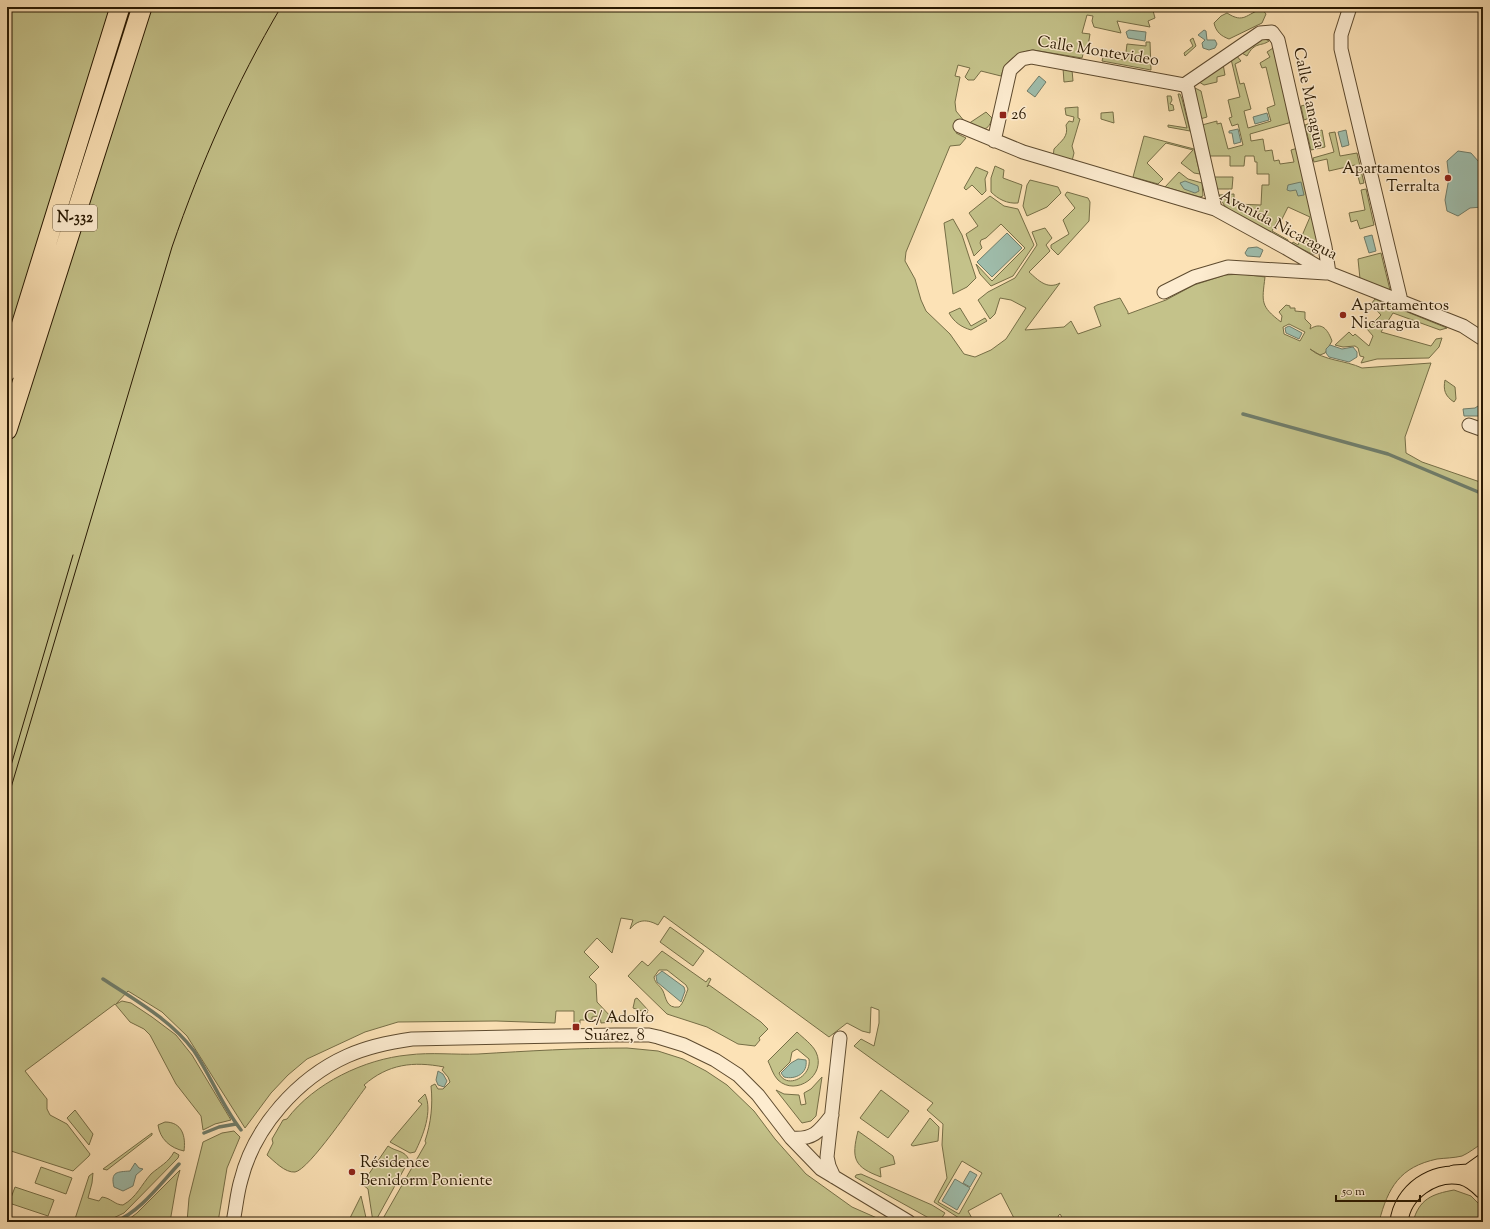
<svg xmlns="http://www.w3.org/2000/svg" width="1490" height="1229" font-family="'Sorts Mill Goudy',serif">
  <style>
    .green { fill: #c4c28a; stroke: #766e46; fill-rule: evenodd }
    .water { fill: #9fbead; stroke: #707c69 }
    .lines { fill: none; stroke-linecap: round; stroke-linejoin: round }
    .stream { stroke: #707c69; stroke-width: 3.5 }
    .minor-casing { stroke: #5e4b2f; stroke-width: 15 }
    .major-casing { stroke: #291902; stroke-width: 19 }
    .highway-casing { stroke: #291902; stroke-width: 21 }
    .minor { stroke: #fdecd0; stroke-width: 13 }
    .major { stroke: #fce2b6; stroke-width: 17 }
    .highway { stroke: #fce2b6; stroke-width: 19 }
    .tram { stroke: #291902; stroke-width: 1 }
    .poi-dot { fill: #8f2418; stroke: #fdecd0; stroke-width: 1.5 }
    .labels { text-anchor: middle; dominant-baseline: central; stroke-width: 3; stroke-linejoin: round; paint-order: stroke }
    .shield { fill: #fdecd0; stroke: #695840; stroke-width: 1 }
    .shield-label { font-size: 15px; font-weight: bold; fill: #291902 }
    .street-label { font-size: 16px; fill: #291902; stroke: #fdecd0 }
    .poi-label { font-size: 16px; fill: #291902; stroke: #fdecd0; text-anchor: start }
  </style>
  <rect width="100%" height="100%" fill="#fce2b6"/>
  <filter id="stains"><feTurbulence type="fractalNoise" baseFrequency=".005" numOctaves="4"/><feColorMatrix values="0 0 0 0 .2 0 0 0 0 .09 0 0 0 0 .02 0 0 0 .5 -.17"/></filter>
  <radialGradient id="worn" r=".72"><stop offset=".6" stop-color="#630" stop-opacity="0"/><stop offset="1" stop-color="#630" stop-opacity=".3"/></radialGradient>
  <!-- green -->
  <path class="green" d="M7 7H1152L1155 18 1148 21 1150 27 1117 21 1121 33 1094 27 1092 21 1093 16 1087 15 1082 33 1090 34 1088 46 1085 47 1082 58 1033 50C1017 52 1005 61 1001 76L981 71 974 80H968L965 77 970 68 958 65 955 76 960 77 955 102 956 111 965 122 961 121 956 133 966 138 960 145 950 146 906 252 905 261 915 279 921 300 926 311 950 334 964 354 975 357 991 350 1006 339 1026 308 1011 300 1000 298 995 314 990 319 978 300 988 292 1015 278 1037 245 1032 232 1045 228 1052 238 1046 245 1050 251 1029 272C1038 280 1047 290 1060 283L1025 330 1064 327 1071 321 1078 334 1101 326 1094 307 1097 305 1120 298 1128 312V314L1166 300 1194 285 1225 275 1242 274 1265 277C1262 302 1260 306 1281 322L1282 316 1279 312 1286 305 1290 306V308H1295V311L1305 312V319L1311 325 1310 329C1322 321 1328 330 1332 341L1325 353 1320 355 1310 349C1324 361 1345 360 1362 368L1431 363 1405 437 1406 453 1422 462 1483 483V1143C1476 1147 1469 1153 1462 1156 1454 1158 1445 1158 1437 1159 1400 1167 1388 1187 1379 1222H1065L1060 1214 1058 1216 1061 1222H1016L1001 1193 968 1211 974 1222H958L959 1218 934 1202 947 1178 942 1145 943 1124 927 1110 933 1103 854 1046 861 1039 874 1046 879 1023V1010L871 1007 870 1033 862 1031 847 1023 829 1037 664 916 658 925C647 919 638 919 630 929L633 920 621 918 612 953 597 938 584 952 599 967 589 977 596 984 597 1002 612 1018V1022L601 1023 600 1016 592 1017V1020H580V1025L574 1024V1011H556L555 1023 496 1021 398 1022 365 1032 307 1059 288 1075 271 1093 245 1128 187 1036 162 1012 128 991 116 1004 122 1001 131 1003 152 1017 176 1035 192 1055 231 1120 215 1124 203 1130 201 1116 176 1084 150 1035 144 1029 130 1022 115 1004 25 1071 47 1099V1109L50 1115 67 1124 90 1154 89 1156 73 1171 11 1151 7 1161ZM1289 324 1305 332 1300 341 1284 334 1283 327ZM962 1161 982 1173 959 1214 938 1202Z
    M1262 9 1266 14 1262 23 1229 39C1221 36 1216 32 1214 23L1221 16 1227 13C1244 24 1246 14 1262 9Z
    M1193 38 1196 46 1185 56 1184 53 1193 46 1190 40Z
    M1265 39 1269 41C1261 47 1255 41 1247 56L1240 52 1258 40Z
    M1146 42H1150L1151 70 1102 61 1103 57 1125 60 1127 44 1146 46Z
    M1273 48 1292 122 1250 134 1251 141 1263 139 1265 151 1272 150 1274 161 1279 160 1280 164 1294 162 1291 150 1298 148 1320 251 1314 255 1292 244 1293 242 1298 245 1310 217 1288 207 1280 223 1277 221 1272 231 1288 240V242L1231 211 1224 205 1219 195 1234 194V204L1261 205 1262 185H1269V174H1257V162H1255L1254 156H1245L1244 166H1230V156H1209L1202 125 1217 121V124L1221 123 1228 149 1243 145 1238 124 1232 126 1229 118 1232 117 1228 100 1240 97 1231 59 1236 55 1241 61 1235 64 1240 84 1244 83 1251 109 1244 111 1248 128 1271 121 1267 108 1275 105 1266 67 1262 68 1260 63 1270 57 1267 52Z
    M1223 64 1225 75 1217 77V82L1204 85 1199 82Z
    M1063 68 1072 70 1073 81 1064 82Z
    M1195 88 1201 91 1207 117 1200 119 1194 95Z
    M1178 94H1180L1182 99 1190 131 1168 127V125L1187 128Z
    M1167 96H1171L1172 100 1170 104 1173 105 1174 110 1169 111Z
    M1309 104 1312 117 1304 120 1301 106Z
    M1078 107V118L1080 119 1072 146 1074 153 1072 161 1053 157 1054 149C1061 141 1069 137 1066 125L1069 121 1073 122 1074 117 1066 115 1065 108Z
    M986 112 992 118C988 135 979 128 968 124Z
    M1113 112 1114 123 1101 119V113Z
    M1313 122 1316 132 1322 130 1325 147 1311 150 1305 125Z
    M1335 132 1340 156 1357 153 1364 183 1360 184 1355 165 1329 171 1327 159 1314 162 1313 158 1334 152 1329 133Z
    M1144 136 1194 149 1200 174 1194 173 1181 163 1193 150 1166 143 1147 163 1163 179 1158 184 1133 177Z
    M995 166 1004 170 1003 178 1022 185 1018 203C1007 204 998 199 991 192V178Z
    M976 167 988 172 985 179 986 191 982 195 972 185 966 190 964 188Z
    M1179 172 1188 179 1202 183 1203 196 1200 197 1165 187Z
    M1214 177H1233L1232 189H1217Z
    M1030 180 1058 187 1061 193 1047 207 1027 216 1023 206 1027 185Z
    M1366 189 1374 225 1360 229 1357 220 1351 222 1349 213 1365 210 1361 190Z
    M1067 192 1088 198 1090 202 1089 221 1058 255 1051 248V245L1069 234 1063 220 1075 208 1065 195Z
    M990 196 1004 206 1018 209 1034 245 1013 276 991 286 980 274 976 264 992 281 1025 248 1001 224 986 238 981 240 980 243 982 248 974 256 966 234 978 226 969 213Z
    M953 219 962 235 976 278 967 287 953 294 944 223Z
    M1381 253 1390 290 1360 279 1358 259Z
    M1375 299 1447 328 1440 330 1393 313 1381 332 1431 346 1436 339 1442 338 1439 347 1429 358 1377 359 1361 363 1364 357 1360 356 1358 348 1355 346 1343 347 1335 345 1349 332 1353 336 1355 334 1369 346 1373 336 1367 329 1381 315 1371 304Z
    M960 308 971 326 985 318 987 321 971 330C961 327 954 322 949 313Z
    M1445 380 1455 387 1456 399 1454 402C1445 396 1443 390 1445 380Z
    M670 927 704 951 693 966 660 942Z
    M662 951 706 982 709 978 711 979 707 987 709 985 761 1022 768 1029 759 1038 760 1040 755 1046 738 1044 707 1027 667 1014 628 976 642 961 648 966ZM659 970H667L686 985 688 989C686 994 683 1004 679 1007 666 1009 666 997 663 991 660 985 655 984 654 977Z
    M637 998 648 1010 647 1013 633 1008 635 999Z
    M797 1032C803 1038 812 1044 816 1052 827 1075 796 1097 778 1080 773 1075 771 1067 768 1061ZM797 1049 809 1059C812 1077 786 1090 779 1073L790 1062 792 1052Z
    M627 1048 658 1051 683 1059 706 1071 727 1085 754 1111 775 1139 806 1174 852 1207 886 1222H381L426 1143 425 1141C431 1123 433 1105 431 1086L435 1084 438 1089H443L450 1082 448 1077 442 1070 444 1067C413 1061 388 1064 364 1085L366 1087C355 1101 309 1170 295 1172 285 1173 274 1161 267 1155L273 1143 272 1139 283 1120 287 1119C314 1083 365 1059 408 1055 431 1052 455 1055 478 1054 528 1051 577 1048 627 1048Z
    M822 1077 816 1116 811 1121 802 1123 776 1090 784 1094 799 1095 801 1105 806 1104 804 1093 811 1089Z
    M881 1090 909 1111 888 1138 860 1118Z
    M425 1094C433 1111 423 1136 415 1152L410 1153 390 1142 422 1104 418 1101Z
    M75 1110 93 1134 89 1145 67 1118Z
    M930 1118 939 1127 938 1141 913 1146 911 1145Z
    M165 1122C182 1122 186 1136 184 1151 170 1148 160 1139 158 1125Z
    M234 1131 240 1137 227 1168 218 1222H187L189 1198 203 1142 222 1133Z
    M858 1131 893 1156 895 1164 880 1168 881 1177C854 1167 851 1159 858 1131Z
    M152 1133V1135L107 1170 103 1169Z
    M388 1146C396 1152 405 1150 409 1160L375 1222H373L368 1189 362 1184Z
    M174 1152 179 1155 178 1158 124 1213 105 1222H74L89 1176 93 1173 92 1183 88 1198 99 1201 102 1197C111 1198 115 1205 123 1205 137 1197 141 1185 151 1174 160 1166 168 1163 174 1152Z
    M41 1167 72 1178 66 1194 35 1183Z
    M180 1170 177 1181 170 1222H125L137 1213Z
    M861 1174 932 1205 945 1213 939 1222H936L855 1177 856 1175Z
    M15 1187 54 1200 48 1216 9 1203Z
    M1454 1190 1471 1196 1483 1208V1222H1413C1419 1199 1432 1194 1454 1190Z
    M361 1196 367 1222H348Z"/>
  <!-- water -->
  <path class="water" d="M1129 30 1146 32 1145 41 1128 38 1126 32Z
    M1204 30 1206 31 1207 40H1215L1217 44 1215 48 1209 50 1203 48 1202 43 1205 40 1198 35Z
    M1039 76 1046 82 1035 97 1027 91Z
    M1267 113 1269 120 1255 124 1253 117Z
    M1238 129 1241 142 1234 144 1232 133H1229V131Z
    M1346 130 1349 145 1342 147 1338 132Z
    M1458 151 1471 153 1479 162 1480 169 1483 173 1482 207 1470 208 1458 216 1447 211 1445 200 1449 178 1447 161Z
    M1185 181 1198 186 1199 191 1195 193 1184 189 1180 183Z
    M1301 182 1304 195 1298 196 1296 190 1290 191 1287 190 1288 185Z
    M1007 233 1022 248 992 277 977 262Z
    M1372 235 1376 251 1369 253 1364 237Z
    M1257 247 1263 250 1260 257 1247 256 1245 253 1248 248Z
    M1289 326 1302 333 1299 339 1286 333 1285 328Z
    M1330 345 1342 349 1353 347 1357 352V357L1349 362 1329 357 1326 353V349Z
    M1478 406 1483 416H1464L1463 409 1475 408Z
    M662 971 684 987 685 991 681 1002 657 982 656 976Z
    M798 1059 806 1060C808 1073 796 1080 784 1077L781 1073 791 1063Z
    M438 1071 443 1074 447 1081 444 1087 438 1085 436 1080Z
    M135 1163 139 1168 143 1169 136 1175 133 1186 123 1191 114 1187C110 1171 118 1172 130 1171Z
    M970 1171 977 1175 970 1187 963 1183Z
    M955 1179 970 1188 957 1210 942 1201Z"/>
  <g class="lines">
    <!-- stream -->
    <path class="stream" d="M1243 414 1388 454 1483 494
      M103 979C135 1000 171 1020 194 1051 211 1076 222 1106 241 1130
      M204 1133 219 1127 236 1124
      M115 1222C141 1211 160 1184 179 1164"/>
    <defs>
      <path id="minor" d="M1350 7 1341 35V49L1401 301
        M1184 85 1260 33 1272 32 1278 40 1325 247 1329 273
        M1184 85 1188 89 1215 209
        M960 126 1023 152 1215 209 1286 248 1329 273 1463 326 1483 339
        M994 141 1010 70 1022 59 1032 57 1184 85
        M1164 292 1194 277 1228 267 1326 273
        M1469 425 1483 430
        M791 1138C813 1140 819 1132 832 1115
        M834 1177 829 1166 827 1157 840 1038
        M233 1222C236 1208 237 1193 241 1180 254 1127 298 1078 347 1056 367 1047 390 1042 412 1039L615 1035H649L658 1037 684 1045 715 1060 738 1075 758 1095 791 1138 821 1169 909 1222"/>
      <path id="major" d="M1454 1174 1469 1173 1483 1163
        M1399 1222C1402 1192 1434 1170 1462 1176 1470 1178 1477 1184 1483 1190"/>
      <path id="highway" d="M7 371 120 7
        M7 430 142 7"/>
    </defs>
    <!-- minor casing -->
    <use href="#minor" class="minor-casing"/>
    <!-- major casing -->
    <use href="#major" class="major-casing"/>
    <!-- highway casing -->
    <use href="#highway" class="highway-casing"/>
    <!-- minor -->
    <use href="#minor" class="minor"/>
    <!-- major -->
    <use href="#major" class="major"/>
    <!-- highway -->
    <use href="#highway" class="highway"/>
    <!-- tram -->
    <path class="tram" d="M7 779 73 555
      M7 801 172 247C201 163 236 83 281 7"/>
  </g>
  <!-- markers -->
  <g class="poi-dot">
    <rect x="999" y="111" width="8" height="8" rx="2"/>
    <circle cx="1448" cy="178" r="4"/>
    <circle cx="1343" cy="315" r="4"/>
    <rect x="572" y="1023" width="8" height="8" rx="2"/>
    <circle cx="352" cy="1172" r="4"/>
  </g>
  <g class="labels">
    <!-- shield labels -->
    <rect class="shield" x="53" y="205" width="44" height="26" rx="3"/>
    <g class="shield-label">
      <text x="75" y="218">N-332</text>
    </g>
    <!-- street labels -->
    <g class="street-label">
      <text transform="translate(1098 52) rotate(9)">Calle Montevideo</text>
      <text transform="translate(1308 98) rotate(78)">Calle Managua</text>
      <text transform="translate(1278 226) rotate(28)">Avenida Nicaragua</text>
    </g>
    <!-- poi labels -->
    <g class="poi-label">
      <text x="1011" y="115">26</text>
      <text x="1440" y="169" text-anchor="end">Apartamentos<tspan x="1440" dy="18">Terralta</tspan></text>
      <text x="1351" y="306">Apartamentos<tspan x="1351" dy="18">Nicaragua</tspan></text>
      <text x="584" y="1018">C/ Adolfo<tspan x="584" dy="18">Suárez, 8</tspan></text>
      <text x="360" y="1163">Résidence<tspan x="360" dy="18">Benidorm Poniente</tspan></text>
    </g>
  </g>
  <!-- margin -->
  <rect width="1490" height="1229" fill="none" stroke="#fce2b6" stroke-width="24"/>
  <rect x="8" y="8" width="1474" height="1213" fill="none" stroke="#291902" stroke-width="2"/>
  <rect x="12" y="12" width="1466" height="1205" fill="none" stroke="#291902"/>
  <!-- scale -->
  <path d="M1336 1195v6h84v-6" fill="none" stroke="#291902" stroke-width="2"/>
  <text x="1342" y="1195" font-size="12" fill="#291902" stroke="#fdecd0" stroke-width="3" paint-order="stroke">50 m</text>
  <rect width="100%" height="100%" filter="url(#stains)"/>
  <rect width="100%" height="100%" fill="url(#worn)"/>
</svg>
